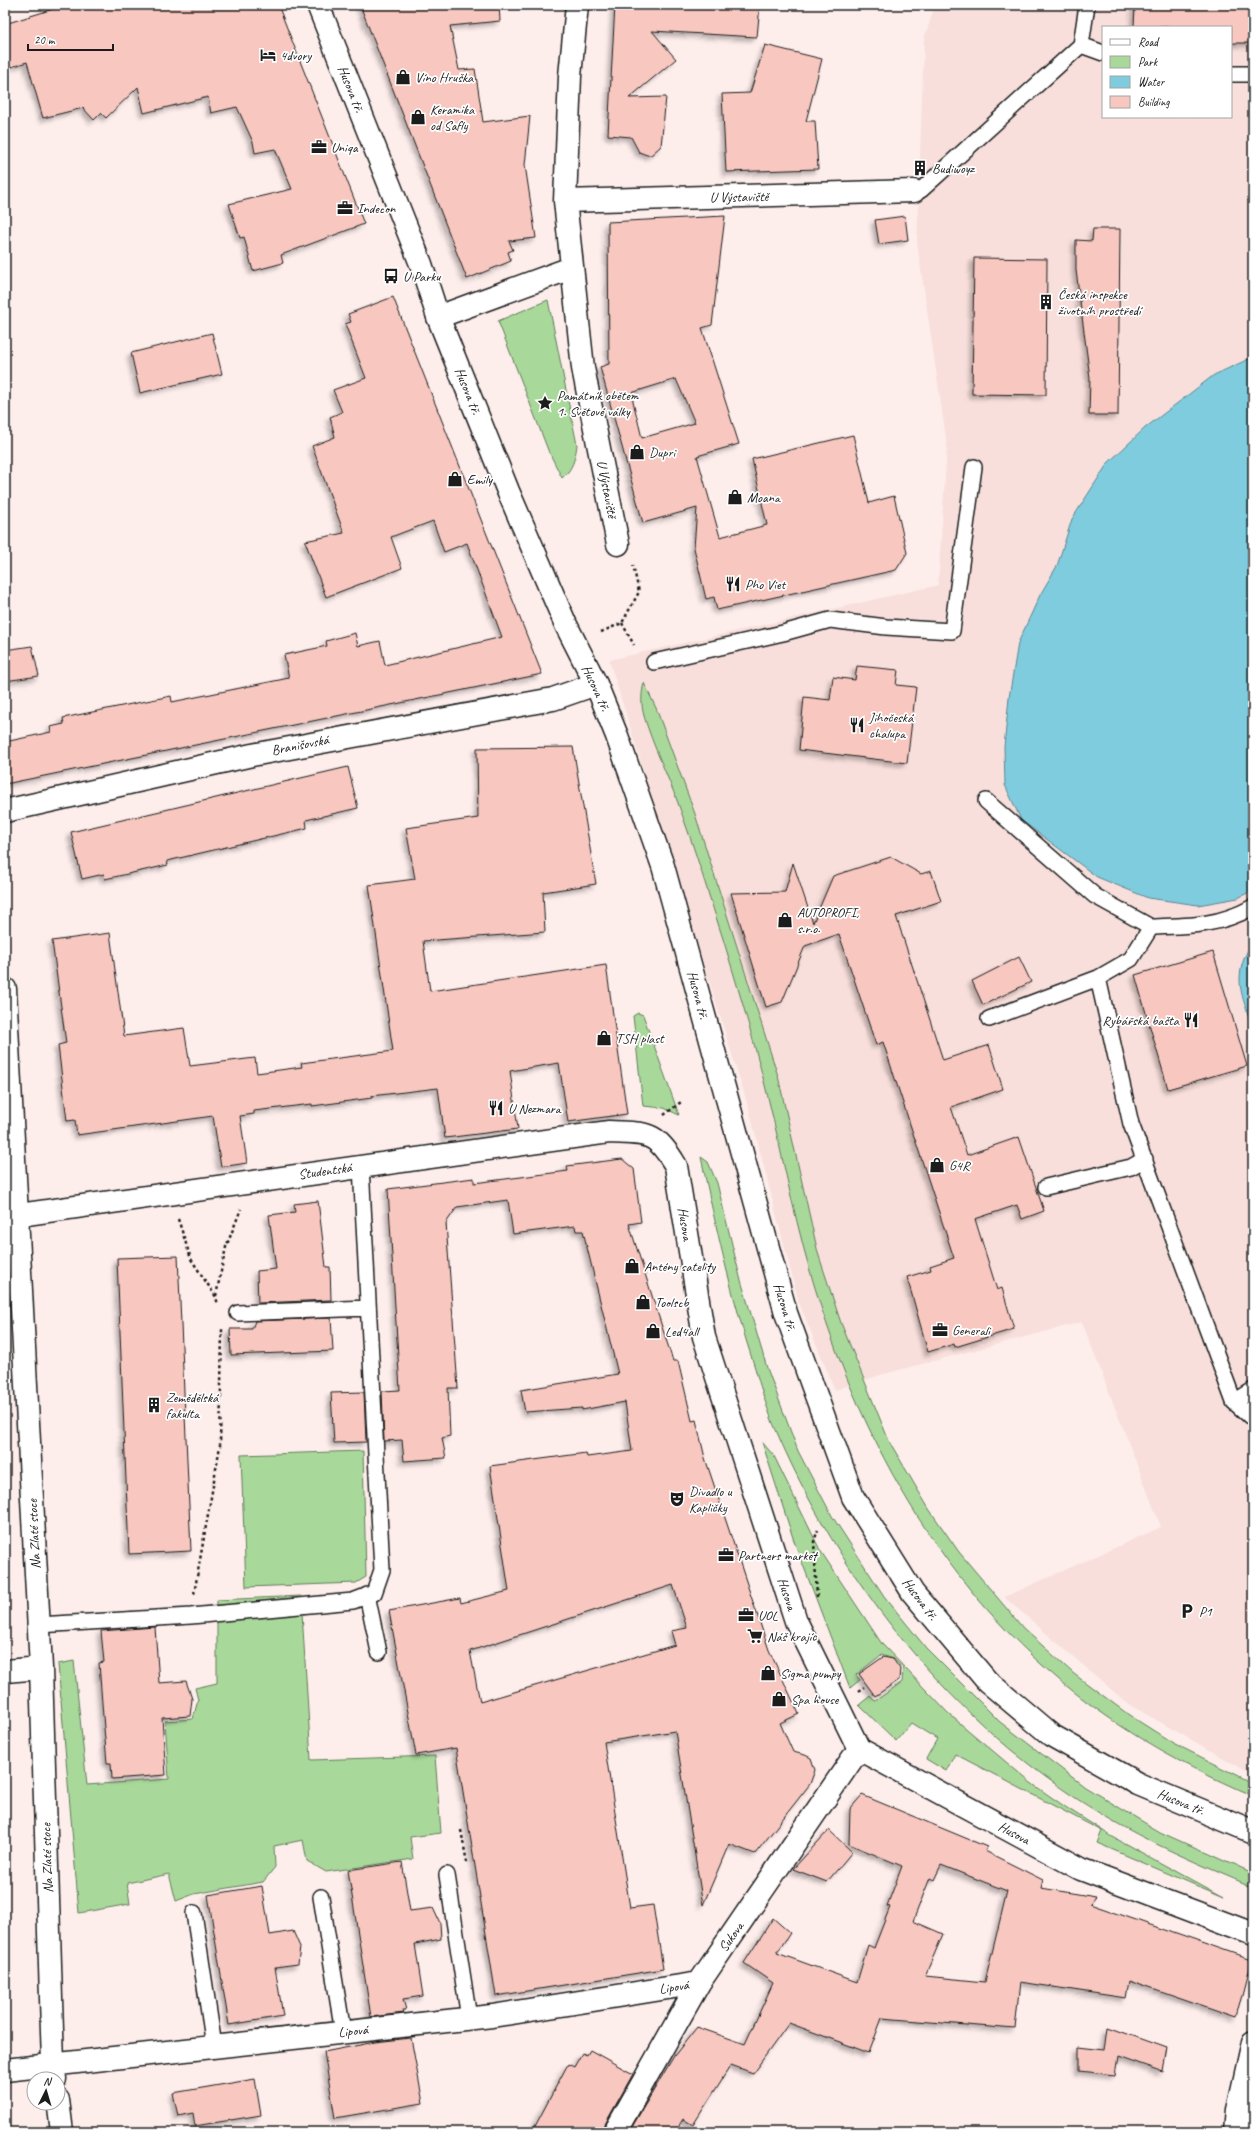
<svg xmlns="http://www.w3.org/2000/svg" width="1258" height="2137" viewBox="0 0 1258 2137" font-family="Caveat,sans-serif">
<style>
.built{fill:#f8dfdb;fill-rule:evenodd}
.green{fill:#a9d99a;stroke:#627a5b}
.water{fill:#80ccdf;stroke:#588691}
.building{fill:#f8c8c0;stroke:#1c1c1c;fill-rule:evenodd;filter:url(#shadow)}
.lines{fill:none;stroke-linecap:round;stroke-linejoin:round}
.service-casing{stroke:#1c1c1c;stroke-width:18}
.minor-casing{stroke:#1c1c1c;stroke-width:25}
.tertiary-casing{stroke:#1c1c1c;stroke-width:25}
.path{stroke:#1c1c1c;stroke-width:2.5;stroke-dasharray:3 3;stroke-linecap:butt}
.service{stroke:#fff;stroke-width:15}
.minor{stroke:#fff;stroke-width:22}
.tertiary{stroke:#fff;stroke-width:22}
.labels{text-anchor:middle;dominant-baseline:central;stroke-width:3.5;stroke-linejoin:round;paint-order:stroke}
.poi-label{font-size:14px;fill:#1c1c1c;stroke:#fff;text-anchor:start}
.street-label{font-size:14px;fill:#1c1c1c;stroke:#fff}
</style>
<defs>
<filter id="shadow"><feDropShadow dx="-3.5" dy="3.5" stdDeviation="2" flood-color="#0004"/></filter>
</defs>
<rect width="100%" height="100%" fill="#fdeeec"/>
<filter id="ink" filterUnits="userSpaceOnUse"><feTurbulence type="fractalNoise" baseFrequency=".025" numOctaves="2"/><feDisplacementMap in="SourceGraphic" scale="8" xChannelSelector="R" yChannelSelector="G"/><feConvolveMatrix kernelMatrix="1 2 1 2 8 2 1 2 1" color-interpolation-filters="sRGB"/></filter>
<g filter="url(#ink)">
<!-- built -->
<path class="built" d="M935,5H1253V1772H1248L1128,1704L1004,1597L1161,1527L1082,1322L880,1375L835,1390L799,1303L749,1109L609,660L938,585L947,445L917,243L924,39ZM1103,27H1231V117H1103Z"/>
<!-- green -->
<path class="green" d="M548,300L577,445C575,459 573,469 562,478L548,450L498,321Z
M644,683L656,708L695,814L778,1076L818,1253L841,1323L889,1441L929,1509L959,1552L1023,1628L1074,1674L1129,1715L1173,1743L1253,1783V1796C1212,1778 1172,1759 1135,1735C964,1628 865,1461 810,1271C791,1205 779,1137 761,1070C750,1027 737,985 724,942C709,896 695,849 678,803C667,774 653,746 644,716C641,705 641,694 644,683Z
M638,1013L643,1015L679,1115L664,1108L643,1106L633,1016Z
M701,1157L708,1162L717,1183L740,1277L767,1368L798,1451L832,1516L884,1596L926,1648L1000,1722L1085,1787L1160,1832L1253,1874V1887C1201,1865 1149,1843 1101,1814C953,1725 839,1581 773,1423C766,1405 760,1386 755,1368C732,1299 716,1228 701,1157Z
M762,1442L774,1456L820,1550L882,1644L949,1714L1031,1783L1067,1808L1111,1836L1223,1897L1097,1843L1102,1831L955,1754L946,1771L926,1759L937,1739L911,1723L896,1741L859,1705L870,1696L875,1701L902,1682L903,1669L894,1659L881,1655L856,1675L860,1680L850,1688L794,1541Z
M363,1451L366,1577L356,1583L246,1587L241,1455Z
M301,1596L311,1760L435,1756L441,1833L410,1837L413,1859L326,1872L307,1861L303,1840L274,1846L275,1867L263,1882L194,1894L176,1901L169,1874L127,1883L130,1904L79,1913L58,1664L74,1661L87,1785L169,1779L165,1721L193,1719L198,1700L195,1688L217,1683V1600Z"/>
<!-- water -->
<path class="water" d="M1253,357V890L1238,898L1198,905L1148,898L1097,877L1021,820L1005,785L1004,747L1009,698L1018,643L1040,595L1057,566L1072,519L1108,463L1145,428L1214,375Z
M1253,941V1029C1241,992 1231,977 1253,941Z"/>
<!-- building -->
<path class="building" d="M66,5H278L364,224L281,255L283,263L253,271L244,237L240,238L229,204L292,189L275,149L255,153L253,142L237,107L211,113L208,97L144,113L138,87L106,118L101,113L94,120L83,108L43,118L27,62L5,69V24Z
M360,5H499L500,21L450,26L459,70L475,69L483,122L530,116L525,165L536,238L509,241L513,250L508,252L511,261L467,279Z
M615,5H760L757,37L652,31L676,59L629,98L666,97L661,146L651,155H647L639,152L631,137L608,135Z
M1135,5H1253V43H1231V27H1134Z
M765,45L822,59L806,121H815L818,169L726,172L722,94L750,93Z
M725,216L712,325L702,328L739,444L697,456L720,537L767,525L752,459L853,435L869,503L894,496L907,553L896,570L717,610L714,597L706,599L694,548L697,508L643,523L600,367L609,364L608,222ZM676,379L695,423L642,438L631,393Z
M905,216L908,240L879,244L875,220Z
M1093,229H1120L1118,415H1089L1090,378L1076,270V240L1092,241Z
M974,258L1047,259L1046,395L972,394Z
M393,297L542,674L5,784V742L51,732L50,727L64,724L63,718L171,696L172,702L289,678L284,655L327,646L326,641L355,633L358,646L380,641L385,665L502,637L467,543L444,552L433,521L391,537L402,568L326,597L305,541L344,533L312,446L335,437L330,417L342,412L333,390L366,378L345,324L351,322L348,314Z
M212,333L222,374L140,393L131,353Z
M32,646L39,676L5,681V650Z
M857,666L898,670L896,685L916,687L907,763L799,750L804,697L830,700L833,677L855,680Z
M573,747L596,884L543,892L545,932L423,941L430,991L606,965L627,1114L568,1122L559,1063L510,1071L518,1129L445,1138L438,1088L371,1096L372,1098L312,1106V1104L254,1111V1114L240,1116L247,1163L221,1167L213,1116L77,1135L75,1120L67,1121L58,1045L66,1043L52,941L110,933L124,1036L184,1028L190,1066L255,1058L257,1073L302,1067L301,1063L393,1051L369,885L415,879L406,828L478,818L477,748Z
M348,767L358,808L306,820L307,828L167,861L168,865L105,879L104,874L82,879L71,832Z
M891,857L921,874L931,871L941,901L896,916L943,1060L989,1045L1003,1089L951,1107L967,1155L1019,1137L1044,1211L1022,1219L1017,1205L975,1219L997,1290L1002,1288L1014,1329L955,1347L954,1344L928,1352L907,1277L931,1270L930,1266L954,1258L883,1042L876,1045L839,934L805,946L782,1002L766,1007L731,893L785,892L793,863L813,923L833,876Z
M1213,952L1247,1066L1168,1089L1135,975Z
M1019,957L1031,982L983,1005L972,981Z
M622,1159L634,1169L641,1222L629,1224L673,1361H678L692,1421L696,1420L705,1458L769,1650L799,1714L780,1723L793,1752L805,1755L811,1758L815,1770L810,1784L755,1854L729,1844L703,1905L675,1731L604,1742L630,1908L653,1905L663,1969L496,1996L456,1748L416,1755L389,1611L460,1598L461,1603L509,1591L490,1466L586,1453L587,1457L632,1451L625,1402L582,1410V1408L525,1412L521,1390L618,1374L583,1231H576L575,1226L513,1234L508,1200L457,1207L446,1223L458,1388H448L450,1436L442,1438L446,1458L404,1461L402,1440L384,1441L382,1391L400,1390L388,1189L474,1178V1183L568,1171L567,1166ZM673,1585L687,1628L671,1631L675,1645L480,1702L470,1651Z
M318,1201L326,1267H330L331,1300L258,1303L257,1271L276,1269L269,1215L295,1212L294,1204Z
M178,1256L191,1551L129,1554L117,1258Z
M331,1318L333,1351L231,1355L230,1329H252L255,1321Z
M364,1392L366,1442L334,1443L331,1393Z
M155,1627L159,1683L186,1681L192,1699L190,1716L162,1718L166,1775L112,1779L111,1763H107L103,1716L99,1663L104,1662L101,1631Z
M883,1657L893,1659L900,1669L899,1680L875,1696L859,1674Z
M862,1795L987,1847L985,1851L1043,1880L1041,1888L1096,1897L1090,1904L1251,1960L1236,2018L1129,1981L1126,1998L1020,1982L1015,2029L882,2018L869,2053L789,2023L753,2073L731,2065L693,2125L683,2119L675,2132H629L674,2056L697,2027L745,2044L773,1983L744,1963L773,1918L790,1933L777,1953L857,1982L868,1945L874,1948L890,1907L887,1906L902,1866L849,1844L850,1809ZM941,1865L1007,1891L985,1982L925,1976L943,1934L913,1921L930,1878L934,1880Z
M829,1830L852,1852L827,1882L793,1869Z
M402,1862L410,1911L433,1908L440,1923L441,1939L415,1944L423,1996L403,1999L406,2010H403L404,2013L371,2017L348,1870Z
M262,1886L270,1935L293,1931L300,1947L298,1964L275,1967L283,2016L229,2025L208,1895Z
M1108,2027L1167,2048L1163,2072L1118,2056L1115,2075L1078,2071V2047L1105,2050Z
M411,2038L423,2103L335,2118L324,2052L375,2042Z
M590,2050L633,2074L604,2126L603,2132H532L568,2064L574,2067L582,2053L587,2055Z
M255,2079L261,2115L195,2126L193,2113L178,2116L173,2093Z"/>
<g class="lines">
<defs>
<path id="service" d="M1087,5L1081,45L1103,53
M1231,74H1253
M914,191L921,190L1081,45
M654,662L783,633L830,620L886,627L952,631L974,467
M986,801L1095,896L1151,927
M1253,907C1219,926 1189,926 1151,927L1131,959L1098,978L1131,1124L1234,1402L1253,1419
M989,1019L1098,978
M1046,1187L1131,1167L1145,1159
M238,1313L368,1308
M1234,1402L1253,1390
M367,1595L379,1652
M38,1625L191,1616L353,1601L374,1593L382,1570L361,1166
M447,1875L469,2018
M321,1897L343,2032
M194,1913L214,2046"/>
<path id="minor" d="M577,5L570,76L565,201L583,368L618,544
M565,201L914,191
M438,317L571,268
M5,989L41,1668L53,2064L55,2079
M5,1217L609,1132C647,1134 655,1130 676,1166L704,1337L796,1621L859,1749L1081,1869L1253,1934
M5,1671L41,1668
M5,2070L492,2016L699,1983
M58,2100L62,2132
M615,2132L699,1983L859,1749
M1236,2132L1238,2110L1253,2043"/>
<path id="tertiary" d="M318,5L421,264L438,317L508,491L566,625L596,684L617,736L663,866L786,1313L853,1497L913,1593L987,1681L1051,1735L1138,1784L1253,1832
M5,811L252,755L553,699L596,684"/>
</defs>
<!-- service casing -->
<use href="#service" class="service-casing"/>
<!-- minor casing -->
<use href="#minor" class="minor-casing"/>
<!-- tertiary casing -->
<use href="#tertiary" class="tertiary-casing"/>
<!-- path -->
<path class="path" d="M622,623L634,645
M601,632L622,623L639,592L633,565
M664,1115L681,1102
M178,1219L191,1259L216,1297L218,1305
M216,1296L226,1247L241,1209
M194,1594L220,1446L222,1329
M817,1597L814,1541L818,1530
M858,1691L864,1687
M461,1830L467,1863"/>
<!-- service -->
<use href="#service" class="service"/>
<!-- minor -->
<use href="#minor" class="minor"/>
<!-- tertiary -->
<use href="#tertiary" class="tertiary"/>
</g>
</g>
<!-- icons -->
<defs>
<symbol id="hotel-bare" viewBox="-9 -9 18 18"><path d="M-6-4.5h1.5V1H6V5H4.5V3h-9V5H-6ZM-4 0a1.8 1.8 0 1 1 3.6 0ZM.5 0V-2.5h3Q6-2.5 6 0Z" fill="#1c1c1c" stroke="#fff" stroke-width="2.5" paint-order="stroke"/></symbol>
<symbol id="shop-bare" viewBox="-9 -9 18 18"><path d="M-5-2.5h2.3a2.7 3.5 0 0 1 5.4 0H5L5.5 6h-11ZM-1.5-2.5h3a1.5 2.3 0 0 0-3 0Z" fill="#1c1c1c" stroke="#fff" stroke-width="2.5" paint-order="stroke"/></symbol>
<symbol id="office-bare" viewBox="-9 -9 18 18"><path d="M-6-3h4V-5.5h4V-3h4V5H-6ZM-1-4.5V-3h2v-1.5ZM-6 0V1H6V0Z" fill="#1c1c1c" stroke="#fff" stroke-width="2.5" paint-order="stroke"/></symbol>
<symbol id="building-bare" viewBox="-9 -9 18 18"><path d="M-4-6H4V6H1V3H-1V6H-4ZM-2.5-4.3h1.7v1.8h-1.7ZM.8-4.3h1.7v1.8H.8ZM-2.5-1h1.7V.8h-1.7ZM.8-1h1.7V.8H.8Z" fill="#1c1c1c" stroke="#fff" stroke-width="2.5" paint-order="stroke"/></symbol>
<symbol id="bus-bare" viewBox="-9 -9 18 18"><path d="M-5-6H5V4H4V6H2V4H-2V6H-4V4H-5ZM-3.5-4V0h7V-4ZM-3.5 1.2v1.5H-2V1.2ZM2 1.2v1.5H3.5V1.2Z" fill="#1c1c1c" stroke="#fff" stroke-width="2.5" paint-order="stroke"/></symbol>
<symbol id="sight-bare" viewBox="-9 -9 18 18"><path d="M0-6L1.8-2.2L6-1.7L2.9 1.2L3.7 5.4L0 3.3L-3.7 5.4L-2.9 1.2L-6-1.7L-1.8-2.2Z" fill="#1c1c1c" stroke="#fff" stroke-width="2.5" paint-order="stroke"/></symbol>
<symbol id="restaurant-bare" viewBox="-9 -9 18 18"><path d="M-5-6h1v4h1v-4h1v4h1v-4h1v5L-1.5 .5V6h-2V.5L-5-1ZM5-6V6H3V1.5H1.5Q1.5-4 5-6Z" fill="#1c1c1c" stroke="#fff" stroke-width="2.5" paint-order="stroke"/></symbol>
<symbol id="theatre-bare" viewBox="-9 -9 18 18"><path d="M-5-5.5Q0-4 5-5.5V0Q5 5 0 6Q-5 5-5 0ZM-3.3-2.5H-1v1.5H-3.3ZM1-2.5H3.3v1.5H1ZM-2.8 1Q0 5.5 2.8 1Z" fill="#1c1c1c" stroke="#fff" stroke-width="2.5" paint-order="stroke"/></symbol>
<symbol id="parking-bare" viewBox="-9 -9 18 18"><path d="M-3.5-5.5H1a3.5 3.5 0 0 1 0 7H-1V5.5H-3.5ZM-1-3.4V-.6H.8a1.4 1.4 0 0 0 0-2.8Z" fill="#1c1c1c" stroke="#fff" stroke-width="2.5" paint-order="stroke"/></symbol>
<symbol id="supermarket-bare" viewBox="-9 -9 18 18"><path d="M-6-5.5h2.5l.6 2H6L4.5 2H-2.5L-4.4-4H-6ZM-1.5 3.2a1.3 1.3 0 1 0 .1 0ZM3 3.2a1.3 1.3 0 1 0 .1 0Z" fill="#1c1c1c" stroke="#fff" stroke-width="2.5" paint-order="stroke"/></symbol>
</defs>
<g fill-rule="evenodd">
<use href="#hotel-bare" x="257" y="44" width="22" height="22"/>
<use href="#shop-bare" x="392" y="66" width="22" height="22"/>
<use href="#shop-bare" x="407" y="106" width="22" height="22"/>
<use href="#office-bare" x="308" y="136" width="22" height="22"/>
<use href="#building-bare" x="909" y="157" width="22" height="22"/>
<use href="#office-bare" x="334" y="197" width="22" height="22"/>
<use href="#bus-bare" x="380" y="265" width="22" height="22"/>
<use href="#building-bare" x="1035" y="291" width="22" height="22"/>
<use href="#sight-bare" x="534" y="392" width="22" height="22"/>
<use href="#shop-bare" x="626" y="441" width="22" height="22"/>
<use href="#shop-bare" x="444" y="468" width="22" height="22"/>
<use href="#shop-bare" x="724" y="486" width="22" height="22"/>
<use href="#restaurant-bare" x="722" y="573" width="22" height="22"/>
<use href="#restaurant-bare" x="846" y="714" width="22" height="22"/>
<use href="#shop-bare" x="774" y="909" width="22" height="22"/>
<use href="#restaurant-bare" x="1180" y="1009" width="22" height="22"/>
<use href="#shop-bare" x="593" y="1027" width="22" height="22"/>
<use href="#restaurant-bare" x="485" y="1097" width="22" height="22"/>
<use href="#shop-bare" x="926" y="1154" width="22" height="22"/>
<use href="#shop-bare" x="621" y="1255" width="22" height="22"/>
<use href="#shop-bare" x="632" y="1291" width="22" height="22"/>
<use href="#office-bare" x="929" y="1319" width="22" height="22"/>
<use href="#shop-bare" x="642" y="1320" width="22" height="22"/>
<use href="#building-bare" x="143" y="1394" width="22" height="22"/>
<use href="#theatre-bare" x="666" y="1488" width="22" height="22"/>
<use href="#office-bare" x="715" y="1544" width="22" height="22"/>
<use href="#parking-bare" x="1176" y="1600" width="22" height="22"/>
<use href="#office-bare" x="735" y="1604" width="22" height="22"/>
<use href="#supermarket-bare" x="744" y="1625" width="22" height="22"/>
<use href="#shop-bare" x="757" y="1662" width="22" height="22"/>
<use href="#shop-bare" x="768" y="1688" width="22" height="22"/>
</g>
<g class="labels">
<!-- poi labels -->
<g class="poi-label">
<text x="280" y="55">4dvory</text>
<text x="415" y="77">Víno Hruška</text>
<text x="430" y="109">Keramika<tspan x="430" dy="16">od Safly</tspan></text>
<text x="331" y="147">Uniqa</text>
<text x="932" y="168">Budiwoyz</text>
<text x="357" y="208">Indecon</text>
<text x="403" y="276">U Parku</text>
<text x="1058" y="294">Česká inspekce<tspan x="1058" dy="16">životníh prostředí</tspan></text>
<text x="557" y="395">Památník obětem<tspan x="557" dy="16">1. Světové války</tspan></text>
<text x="649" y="452">Dupri</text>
<text x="467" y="479">Emily</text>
<text x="747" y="497">Moana</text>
<text x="745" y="584">Pho Viet</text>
<text x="869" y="717">Jihočeská<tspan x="869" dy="16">chalupa</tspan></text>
<text x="797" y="912">AUTOPROFI,<tspan x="797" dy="16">s.r.o.</tspan></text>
<text x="1179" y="1020" text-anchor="end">Rybářská bašta</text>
<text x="616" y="1038">TSH plast</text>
<text x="508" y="1108">U Nezmara</text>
<text x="949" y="1165">G4R</text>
<text x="644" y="1266">Antény satelity</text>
<text x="655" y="1302">Toolscb</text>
<text x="952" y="1330">Generali</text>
<text x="665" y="1331">Led4all</text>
<text x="166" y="1397">Zemědělská<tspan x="166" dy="16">fakulta</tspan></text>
<text x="689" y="1491">Divadlo u<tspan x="689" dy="16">Kapličky</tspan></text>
<text x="738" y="1555">Partners market</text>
<text x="1199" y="1611">P1</text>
<text x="758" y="1615">UOL</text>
<text x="767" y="1636">Náš krajíc</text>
<text x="780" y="1673">Sigma pumpy</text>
<text x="791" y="1699">Spa house</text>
</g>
<!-- street labels -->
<g class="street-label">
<text transform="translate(351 89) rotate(68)">Husova tř.</text>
<text transform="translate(739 197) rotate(-1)">U Výstaviště</text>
<text transform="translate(468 391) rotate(68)">Husova tř.</text>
<text transform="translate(607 489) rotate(79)">U Výstaviště</text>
<text transform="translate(596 688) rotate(65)">Husova tř.</text>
<text transform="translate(300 745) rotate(-11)">Branišovská</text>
<text transform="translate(698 995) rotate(75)">Husova tř.</text>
<text transform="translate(325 1171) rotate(-8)">Studentská</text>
<text transform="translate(685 1224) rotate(81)">Husova</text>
<text transform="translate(785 1307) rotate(73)">Husova tř.</text>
<text transform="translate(34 1534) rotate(-93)">Na Zlaté stoce</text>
<text transform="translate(787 1594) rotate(72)">Husova</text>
<text transform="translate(920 1599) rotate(53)">Husova tř.</text>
<text transform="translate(1181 1802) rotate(22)">Husova tř.</text>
<text transform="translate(1014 1833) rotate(28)">Husova</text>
<text transform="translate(47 1858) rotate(-92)">Na Zlaté stoce</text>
<text transform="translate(731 1937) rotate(-55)">Sukova</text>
<text transform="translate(674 1987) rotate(-9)">Lipová</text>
<text transform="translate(353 2031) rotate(-6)">Lipová</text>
</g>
</g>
<!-- margin -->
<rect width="1258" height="2137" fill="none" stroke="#fff" stroke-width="20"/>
<rect x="10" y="10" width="1238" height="2117" fill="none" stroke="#1c1c1c" stroke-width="1.5" filter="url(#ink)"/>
<!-- legend -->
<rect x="1102" y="26" width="130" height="92" fill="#ffffff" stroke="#a4a4a4"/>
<rect x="1110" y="39" width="20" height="6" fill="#ffffff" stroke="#a4a4a4"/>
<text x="1138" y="46" font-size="12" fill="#1c1c1c">Road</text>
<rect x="1110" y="56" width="20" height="12" fill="#a9d99a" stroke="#a4a4a4"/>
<text x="1138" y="66" font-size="12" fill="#1c1c1c">Park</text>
<rect x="1110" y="76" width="20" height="12" fill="#80ccdf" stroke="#a4a4a4"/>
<text x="1138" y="86" font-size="12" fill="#1c1c1c">Water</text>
<rect x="1110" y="96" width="20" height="12" fill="#f8c8c0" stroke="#a4a4a4"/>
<text x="1138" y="106" font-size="12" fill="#1c1c1c">Building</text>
<!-- north arrow -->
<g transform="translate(46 2091) rotate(5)"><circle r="19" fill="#ffffff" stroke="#a4a4a4"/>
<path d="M0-3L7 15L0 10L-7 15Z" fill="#1c1c1c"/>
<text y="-6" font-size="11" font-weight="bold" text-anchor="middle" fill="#1c1c1c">N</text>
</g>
<!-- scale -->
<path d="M28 44v6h85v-6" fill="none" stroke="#1c1c1c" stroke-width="2"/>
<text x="34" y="44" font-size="12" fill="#1c1c1c" stroke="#ffffff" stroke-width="3" paint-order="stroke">20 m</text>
</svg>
